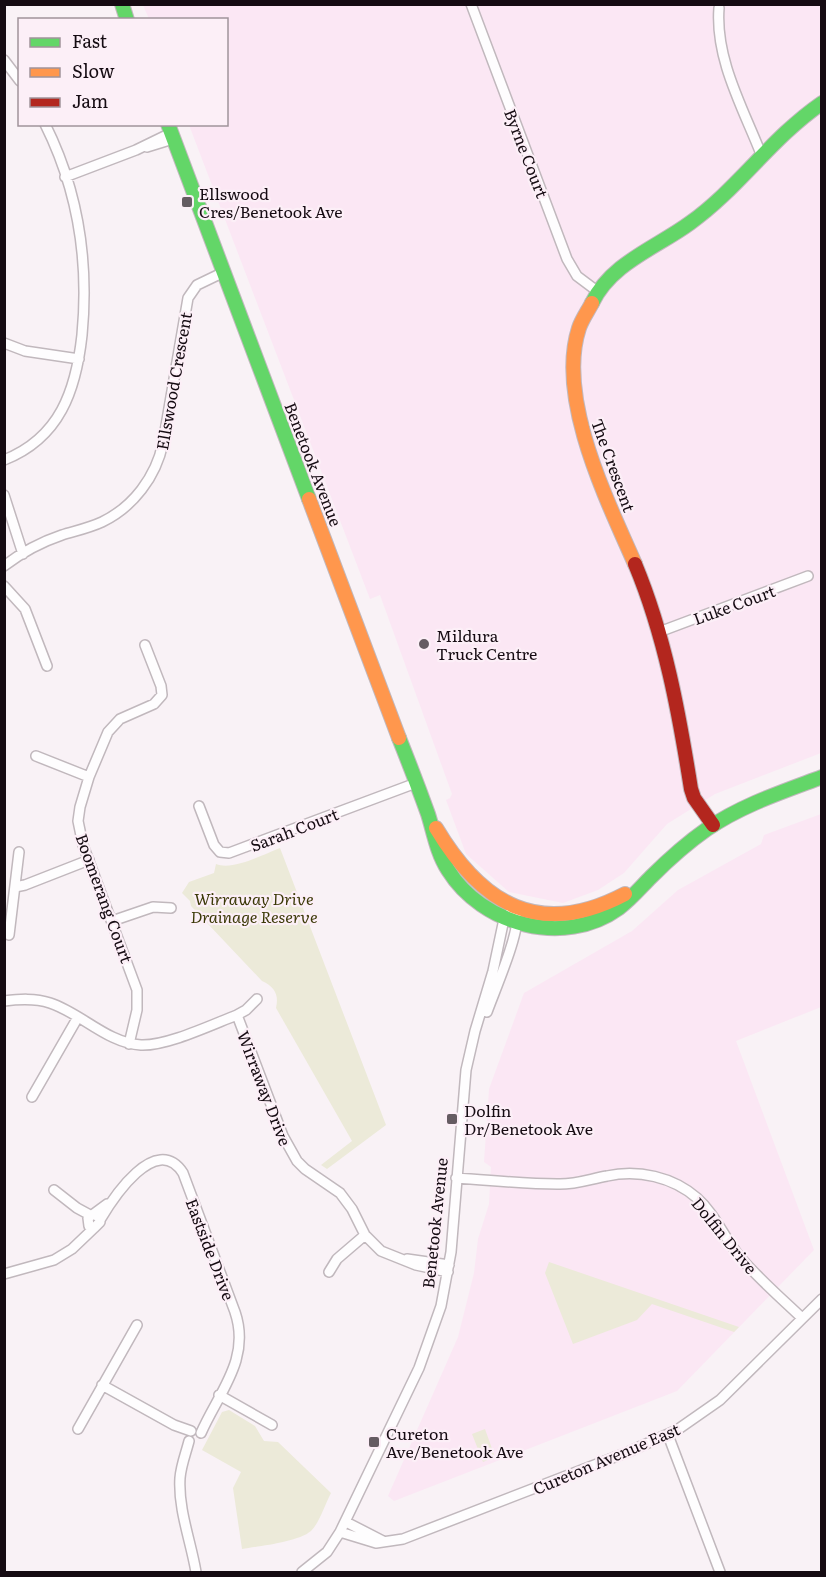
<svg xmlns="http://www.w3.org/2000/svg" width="826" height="1577" viewBox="0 0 826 1577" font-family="Literata,serif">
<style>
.built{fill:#fbe7f4}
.green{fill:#ecead9}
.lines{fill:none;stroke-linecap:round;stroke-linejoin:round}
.street-casing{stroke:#c1b8bd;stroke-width:12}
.fast-casing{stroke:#c1b8bd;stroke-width:16}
.slow-casing{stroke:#c1b8bd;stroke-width:16}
.jam-casing{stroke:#c1b8bd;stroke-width:16}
.street{stroke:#fefdfe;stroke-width:9}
.fast{stroke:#63d668;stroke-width:14}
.slow{stroke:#ff974d;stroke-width:14}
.jam{stroke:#b3261e;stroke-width:14}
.poi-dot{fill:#655c62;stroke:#fceff7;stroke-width:2}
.labels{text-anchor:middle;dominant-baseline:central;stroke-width:4.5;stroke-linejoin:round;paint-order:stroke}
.street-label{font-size:16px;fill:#150b12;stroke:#fceff7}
.poi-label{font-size:16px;fill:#150b12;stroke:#fceff7;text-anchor:start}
.park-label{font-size:16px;font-style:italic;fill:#3b3907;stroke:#fceff7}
</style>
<rect width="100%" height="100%" fill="#f9f2f6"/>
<!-- built -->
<path class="built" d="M143,5H821V753L715,794L667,824L624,873L598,890L563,903L509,892L466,854L446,800L450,798L452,794L380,595L370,599L189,125L226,124V20L149,19Z
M821,814V1007L736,1041L814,1250L677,1391L394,1501L388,1496L458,1337L474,1273L478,1239L489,1204L491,1167L484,1162L489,1089L524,993L632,931L678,890L761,844L764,835Z"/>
<!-- green -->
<path class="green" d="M280,848L386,1125L327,1169L321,1165L352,1141L276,1008C279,995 275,987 262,981L191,906L190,901L182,893L189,882L214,873L216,864C233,871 264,854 280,848Z
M549,1262L739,1327L734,1332L652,1304L637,1320L573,1344L545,1273Z
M229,1410L255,1426L264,1441L278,1442L331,1493C325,1504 320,1522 311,1531C298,1542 260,1546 242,1549L233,1488L241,1472L202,1450L222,1412Z
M485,1429L495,1457L483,1462L472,1434Z"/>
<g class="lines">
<defs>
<path id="street" d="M471,4L567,259L577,276L597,291
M719,8C715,59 743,108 761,154
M4,60L20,81
M147,147L173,139
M65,177L136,150L171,133
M4,343L25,351L79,359
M4,460C60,438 76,390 82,335C89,262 78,190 45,124
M4,495L23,554
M4,566C21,553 41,542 62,535C75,531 89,528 102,522C133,507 156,477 163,443L188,298L197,285L224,272
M4,586L25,609L47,666
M659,632L808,576
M36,756L89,777
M199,806L214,845L220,852L229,853L416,783
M15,887L25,885L89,860
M112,921L153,907L171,908
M9,935L19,852
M4,1001C20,999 35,998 50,1003C81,1013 107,1043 141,1045C167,1046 211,1025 237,1015L246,1010L257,999
M487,1012C495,990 518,937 517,917
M237,1015L283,1136L297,1161L305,1169L340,1193L352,1209L365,1235L381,1251L416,1265L448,1272
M129,1044L137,1010V990L83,845L78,821L80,807L89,777L108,732L120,719L154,704L162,695L161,686L145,645
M32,1097L78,1017
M456,1178C490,1180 524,1184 557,1184C574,1185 590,1179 607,1176C638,1169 673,1177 697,1198C716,1215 724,1238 740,1257C759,1279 781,1298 802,1318
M54,1190L77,1208L90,1215
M95,1215L100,1218V1222L94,1228L89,1226L88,1218L107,1204
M100,1220C113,1198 156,1132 183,1173L235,1312C251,1359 219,1392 201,1433
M407,1259L449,1265
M329,1272L337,1259L365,1235
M4,1274L54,1260L72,1249L94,1228
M102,1385L174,1425L191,1431
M219,1395L272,1425
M78,1429L137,1325
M668,1435L720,1572
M189,1441C186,1453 181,1465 180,1478C178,1509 191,1542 196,1572
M346,1522L383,1541
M340,1532L376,1543L403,1539L628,1452L677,1430L720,1400L822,1299
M302,1572L327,1552L340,1532L419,1368L441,1306L451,1252L466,1070L475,1031L493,971L504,919L516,907"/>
<path id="fast" d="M122,4L127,20
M168,124L309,499
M592,303C611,263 656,248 690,223C738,189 771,138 822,103
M399,738C409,763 419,789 428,814C434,833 437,853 448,870C482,925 564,948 619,908C631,899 641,887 651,877C668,860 687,843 707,829C742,805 782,792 822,777"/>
<path id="slow" d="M592,303C588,311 582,319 579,328C556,398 607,500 635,564
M309,499L399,738
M436,828C482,905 540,939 625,894"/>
<path id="jam" d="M635,564C665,636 679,713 691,789L694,798L713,825"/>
</defs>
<!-- street casing -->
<use href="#street" class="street-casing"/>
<!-- fast casing -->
<use href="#fast" class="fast-casing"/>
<!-- slow casing -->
<use href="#slow" class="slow-casing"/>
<!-- jam casing -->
<use href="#jam" class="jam-casing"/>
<!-- street -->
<use href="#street" class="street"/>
<!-- fast -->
<use href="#fast" class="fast"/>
<!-- slow -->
<use href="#slow" class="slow"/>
<!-- jam -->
<use href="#jam" class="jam"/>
</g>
<!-- markers -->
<g class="poi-dot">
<rect x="181" y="196" width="12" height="12" rx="3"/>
<circle cx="424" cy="644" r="6"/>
<rect x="446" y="1113" width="12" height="12" rx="3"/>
<rect x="368" y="1436" width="12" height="12" rx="3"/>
</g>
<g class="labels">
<!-- street labels -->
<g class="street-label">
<text transform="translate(527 153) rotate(69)">Byrne Court</text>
<text transform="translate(173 381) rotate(-80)">Ellswood Crescent</text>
<text transform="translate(314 464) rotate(69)">Benetook Avenue</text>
<text transform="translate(614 465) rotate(70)">The Crescent</text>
<text transform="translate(734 604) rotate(-20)">Luke Court</text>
<text transform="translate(294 829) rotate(-21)">Sarah Court</text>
<text transform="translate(105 898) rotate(70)">Boomerang Court</text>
<text transform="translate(265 1088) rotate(69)">Wirraway Drive</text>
<text transform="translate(434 1223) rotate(-84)">Benetook Avenue</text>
<text transform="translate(725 1235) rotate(51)">Dolfin Drive</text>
<text transform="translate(211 1249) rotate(69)">Eastside Drive</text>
<text transform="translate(606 1458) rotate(-23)">Cureton Avenue East</text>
</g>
<!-- poi labels -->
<g class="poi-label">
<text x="199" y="193">Ellswood<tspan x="199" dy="18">Cres/Benetook Ave</tspan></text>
<text x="436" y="635">Mildura<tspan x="436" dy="18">Truck Centre</tspan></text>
<text x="464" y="1110">Dolfin<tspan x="464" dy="18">Dr/Benetook Ave</tspan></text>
<text x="386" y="1433">Cureton<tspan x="386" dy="18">Ave/Benetook Ave</tspan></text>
</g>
<!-- park labels -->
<g class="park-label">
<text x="254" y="898">Wirraway Drive<tspan x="254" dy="18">Drainage Reserve</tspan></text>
</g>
</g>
<!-- border -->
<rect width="826" height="1577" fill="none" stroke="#150b12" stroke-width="12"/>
<!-- legend -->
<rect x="18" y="18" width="210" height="108" fill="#fceff7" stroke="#a0949b" stroke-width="1.5"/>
<rect x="30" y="38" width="30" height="9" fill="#63d668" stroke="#a0949b" stroke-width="1.5"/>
<text x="72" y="48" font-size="18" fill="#150b12">Fast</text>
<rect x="30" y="68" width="30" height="9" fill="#ff974d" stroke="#a0949b" stroke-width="1.5"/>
<text x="72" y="78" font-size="18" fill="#150b12">Slow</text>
<rect x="30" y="98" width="30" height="9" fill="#b3261e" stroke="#a0949b" stroke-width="1.5"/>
<text x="72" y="108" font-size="18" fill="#150b12">Jam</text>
</svg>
